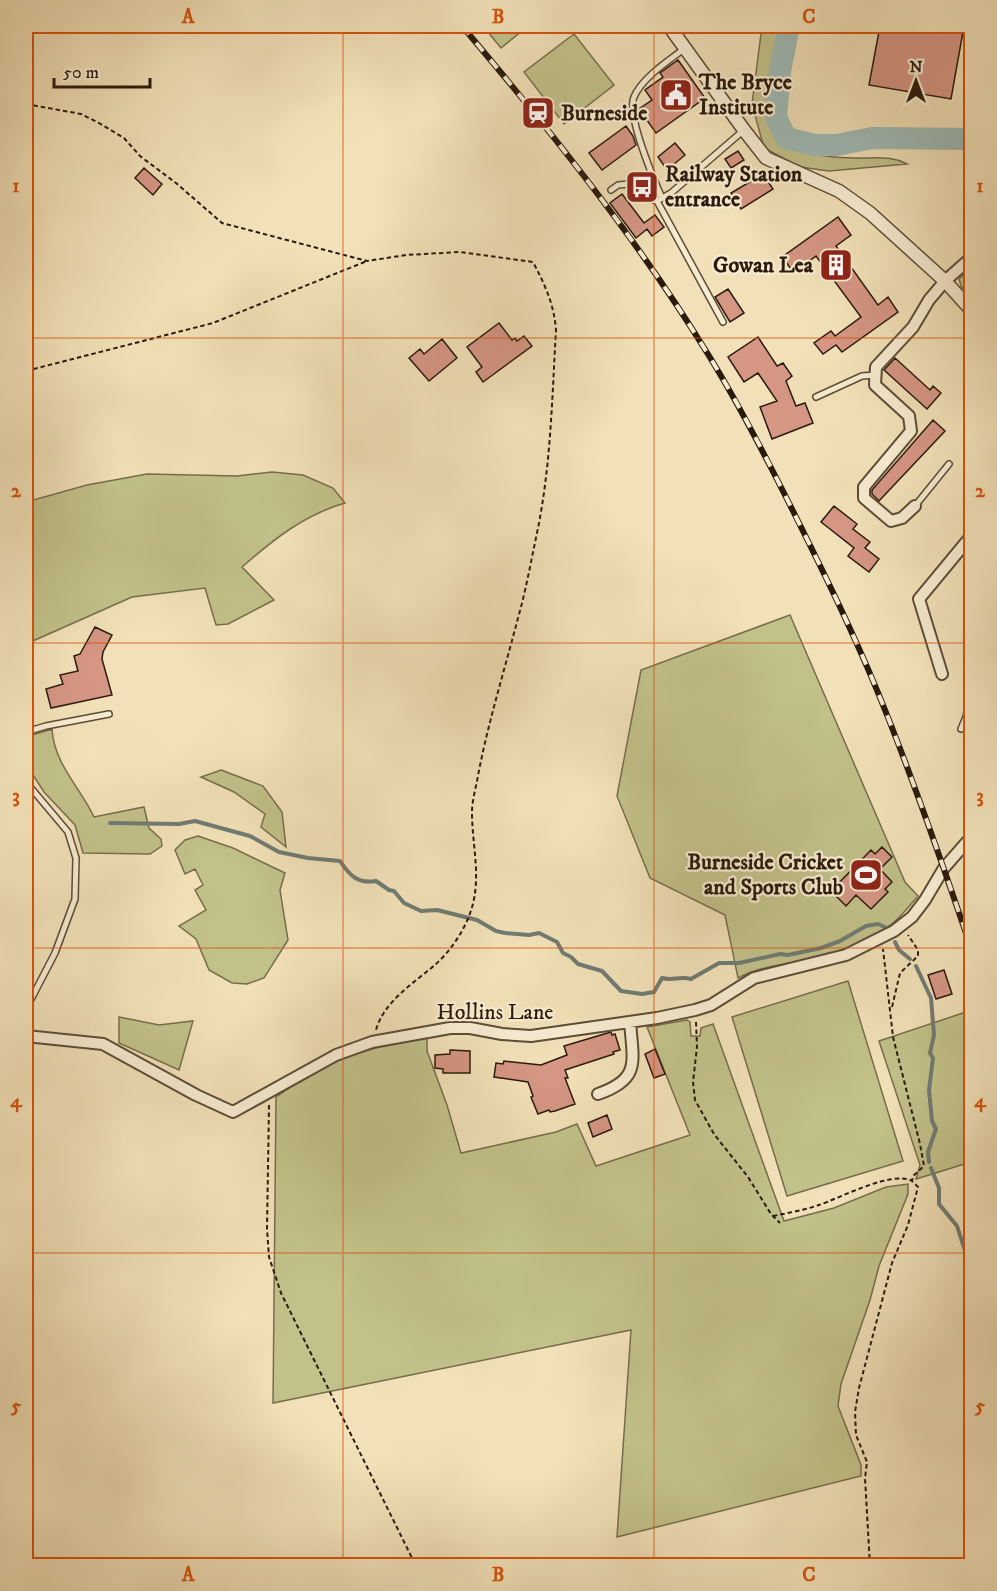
<svg xmlns="http://www.w3.org/2000/svg" width="997" height="1591" viewBox="0 0 997 1591" font-family="'IM FELL DW Pica',serif">
<style>
.green{fill:#c2c18a;stroke:#766e4b;stroke-width:1.5}
.lines{fill:none;stroke-linecap:round;stroke-linejoin:round}
.stream{stroke:#707b73;stroke-width:4}
.river{stroke:#9ebbb7;stroke-width:22}
.building{fill:#d59684;stroke:#2a1a0c;stroke-width:1.5}
.service-casing{stroke:#5c4c37;stroke-width:8}
.minor-casing{stroke:#5c4c37;stroke-width:14}
.tertiary-casing{stroke:#5c4c37;stroke-width:15}
.path{stroke:#2a1a0c;stroke-width:2;stroke-dasharray:4.5 3;stroke-linecap:butt}
.service{stroke:#f7ecd1;stroke-width:5}
.minor{stroke:#f7ecd1;stroke-width:10}
.tertiary{stroke:#f7ecd1;stroke-width:12}
.rail-casing{stroke:#2a1a0c;stroke-width:6}
.rail{stroke:#f7ecd1;stroke-width:4;stroke-dasharray:11;stroke-linecap:butt}
.grid{fill:none;stroke:#d5530c;stroke-width:1.5;stroke-opacity:0.55}
.labels{text-anchor:middle;dominant-baseline:central;stroke-width:4.5;stroke-linejoin:round;paint-order:stroke}
.poi-label{font-size:22px;font-weight:bold;fill:#2a1a0c;stroke:#f7ecd1;text-anchor:start}
.street-label{font-size:22px;fill:#2a1a0c;stroke:#f7ecd1}
.neatline{fill:none;stroke:#d5530c;stroke-width:2}
.grid-label{font-size:20px;text-anchor:middle;font-weight:bold;fill:#d5530c}
</style>
<rect width="100%" height="100%" fill="#f2e1b8"/>
<filter id="stains"><feTurbulence type="fractalNoise" baseFrequency=".00333" numOctaves="4"/><feColorMatrix values="0 0 0 0 .2 0 0 0 0 .09 0 0 0 0 .02 0 0 0 .5 -.17"/></filter>
<radialGradient id="worn" r=".72"><stop offset=".6" stop-color="#630" stop-opacity="0"/><stop offset="1" stop-color="#630" stop-opacity=".3"/></radialGradient>
<!-- green -->
<path class="green" d="M483,26H528L501,48Z
M762,26H782L769,83L771,130C797,156 827,158 862,158C879,158 891,156 907,164L829,171L800,167L764,148L752,104Z
M574,34L614,85L564,124L524,72Z
M971,267V298L961,286L959,279Z
M272,472L303,475L333,488L345,503C304,515 274,539 242,567L274,600L228,624L216,625L205,588L132,597L26,644V502L87,485L147,474L237,476Z
M790,615L905,882L918,896C910,905 902,916 893,923C875,936 852,947 831,954C800,964 769,962 738,978L725,915L650,878L617,796L641,670Z
M52,729C54,764 80,787 94,817L144,807L149,828L161,839L162,846L150,854L83,853L75,825L44,792L26,764V744L32,735Z
M221,770L263,786L282,812L286,847L261,827L265,814L234,792L201,777Z
M198,836L233,848L285,873L280,890L288,940L264,978L247,984L232,983L209,970L196,939L179,926L206,910L195,890L203,885L195,869L185,874L175,850L185,840Z
M848,981L903,1161L787,1196L732,1017Z
M969,1011L972,1019L971,1162L916,1179L920,1165L879,1041Z
M119,1017L159,1025L193,1021L179,1070L119,1043Z
M687,1020L690,1022L691,1036H700L701,1028L713,1024L784,1221L834,1208L886,1187L908,1184V1194L879,1266L870,1300L841,1384L838,1406L861,1465V1476L617,1537L631,1330L273,1403L276,1097C290,1087 304,1077 320,1069C353,1052 391,1043 427,1036V1051L447,1105L461,1153L556,1132L577,1124L596,1166L690,1135L647,1027Z"/>
<g class="lines">
<!-- stream -->
<path class="stream" d="M110,823L179,824L195,821L250,836L279,852L308,858L340,861C350,876 358,884 376,881L389,890L394,891L404,903L421,911L437,910L477,920L496,931L505,933L529,935L539,933L557,942L563,953L571,957L578,964L602,971L621,991L642,994L654,992L662,978C672,981 680,976 691,979L719,963H739L780,954L788,955L821,948L840,941L866,926L878,924L887,928
M26,834H27
M895,942L899,950L910,959
M916,966L931,998L934,1035L930,1053L933,1058L929,1090L932,1121L936,1129L928,1152L929,1162
M931,1168L939,1188V1204L957,1226L967,1257L972,1261"/>
<!-- river -->
<path class="river" d="M789,26L780,71L776,117L786,138L815,145H837L872,138L972,139"/>
</g>
<!-- building -->
<path class="building" d="M880,26H964L951,99L869,85Z
M678,60L705,98L656,133L639,109L652,100L645,90L663,77L660,73Z
M626,126L633,136L636,145L602,170L589,153Z
M675,143L685,155L667,170L658,157Z
M738,151L744,160L731,168L725,159Z
M144,168L162,184L153,195L135,178Z
M763,174L773,189L741,209L731,193Z
M622,194L644,223L655,215L664,227L652,236L647,229L636,238L610,203Z
M838,217L851,235L836,246L878,305L888,297L898,312L842,352L836,345L823,354L814,343L831,331L835,336L861,317L816,256L794,273L782,257Z
M728,289L744,313L730,322L715,297Z
M499,323L512,340L515,338L517,341L524,336L532,346L483,382L476,372L482,367L467,347Z
M758,337L777,366L783,363L792,376L786,381L796,406L805,403L813,423L772,439L760,407L777,401L758,373L744,382L728,357Z
M442,339L457,358L429,381L409,358L420,349L424,354Z
M895,358L930,390L933,386L941,393L927,409L884,370Z
M933,420L945,431L879,501L872,494V490Z
M834,506L857,524L853,529L870,542L865,548L879,559L869,572L848,556L854,548L821,522Z
M95,627L112,635L103,652L102,659L112,695L51,708L46,689L63,684L60,675L78,671L74,656L80,654Z
M882,847L892,857L880,869L892,882L885,889L888,892L871,909L856,895L846,906L831,891L871,850L875,854Z
M944,970L952,994L936,999L928,975Z
M611,1032L612,1035L615,1034L620,1050L613,1052L614,1054L565,1070L568,1078H565L575,1104L555,1111L550,1112L549,1110L538,1114L531,1097L533,1096L528,1082L494,1077L496,1063L503,1064L504,1061L541,1065L567,1055L564,1046Z
M655,1049L665,1074L654,1078L645,1054Z
M450,1050L470,1051V1073H443V1069L435,1068V1055L450,1054Z
M607,1115L612,1129L593,1137L588,1123Z"/>
<g class="lines">
<defs>
<path id="service" d="M611,190L618,185L629,184L643,197L657,201L671,193L744,130
M662,198C654,180 626,114 634,97C642,78 668,61 684,49
M657,201L723,322
M816,397L862,376L875,375
M915,506L949,464
M961,729L966,717L972,685
M26,732L46,726L109,714
M26,782L68,832L76,858L75,899L55,953L26,1009"/>
<path id="minor" d="M915,506L902,518L891,521L864,498V487L911,431L909,416L875,385L876,367L913,327L929,300L945,281L972,257
M942,674L919,599L972,535
M26,1036L103,1044L196,1095L233,1112L336,1055L372,1042L450,1028H470L502,1034L531,1036L657,1018L695,1010L711,1005L754,978L846,955L894,931L912,917L925,900L944,868L972,836
M598,1094C641,1079 633,1062 630,1022"/>
<path id="tertiary" d="M669,26L744,130L766,158L839,191L870,213L945,281L972,311"/>
</defs>
<!-- service casing -->
<use href="#service" class="service-casing"/>
<!-- minor casing -->
<use href="#minor" class="minor-casing"/>
<!-- tertiary casing -->
<use href="#tertiary" class="tertiary-casing"/>
<!-- path -->
<path class="path" d="M26,104L81,114L99,123L124,138L140,156L176,183L222,223L367,261L406,255L460,252L533,262C545,285 554,304 556,330C552,398 551,466 537,533C531,561 526,590 518,618C504,672 487,726 477,781C475,791 472,802 472,812C472,848 483,881 469,916C462,934 450,951 436,964C414,983 384,1001 376,1030
M26,371L213,323L367,261
M892,1007L900,973L918,956V950L908,935
M696,1022L697,1047L693,1082L695,1100L714,1134L748,1177L771,1214L780,1223
M269,1105L267,1229L269,1257L281,1293L416,1566
M773,1216C788,1213 804,1210 819,1205C840,1198 892,1170 912,1181
M870,1566L865,1478L867,1462L856,1435L855,1412L859,1388L892,1263L908,1225L918,1187L912,1181L913,1176L924,1166L920,1144L893,1037L883,949"/>
<!-- service -->
<use href="#service" class="service"/>
<!-- minor -->
<use href="#minor" class="minor"/>
<!-- tertiary -->
<use href="#tertiary" class="tertiary"/>
<defs>
<path id="rail" d="M462,26C549,129 635,236 706,351C738,402 766,457 793,511C827,579 861,648 889,720C919,796 946,874 972,951"/>
</defs>
<!-- rail casing -->
<use href="#rail" class="rail-casing"/>
<!-- rail -->
<use href="#rail" class="rail"/>
</g>
<!-- grid -->
<path class="grid" d="M343,26V1566M654,26V1566M26,338H972M26,643H972M26,948H972M26,1253H972"/>
<!-- icons -->
<defs>
<symbol id="civic-square" viewBox="-11 -11 22 22"><rect x="-9" y="-9" width="18" height="18" rx="4" fill="#8f2418" stroke="#f7ecd1"/><path d="M-.6-6.5H3V-4.5H.6V-3L4-1V1h2V6H-6V1h2V-1L-.6-3ZM-1.2 2.5V6h2.4V2.5Z" fill="#fff"/></symbol>
<symbol id="station-square" viewBox="-11 -11 22 22"><rect x="-9" y="-9" width="18" height="18" rx="4" fill="#8f2418" stroke="#f7ecd1"/><path d="M-3-6H3Q5-6 5-4V2Q5 4 3 4L4.5 6H3L1.5 4h-3L-3 6H-4.5L-3 4Q-5 4-5 2V-4Q-5-6-3-6ZM-3.5-4v3h7v-3ZM-3.5 1v1.5H-2V1ZM2 1v1.5H3.5V1Z" fill="#fff"/></symbol>
<symbol id="bus-square" viewBox="-11 -11 22 22"><rect x="-9" y="-9" width="18" height="18" rx="4" fill="#8f2418" stroke="#f7ecd1"/><path d="M-5-6H5V4H4V6H2V4H-2V6H-4V4H-5ZM-3.5-4V0h7V-4ZM-3.5 1.2v1.5H-2V1.2ZM2 1.2v1.5H3.5V1.2Z" fill="#fff"/></symbol>
<symbol id="building-square" viewBox="-11 -11 22 22"><rect x="-9" y="-9" width="18" height="18" rx="4" fill="#8f2418" stroke="#f7ecd1"/><path d="M-4-6H4V6H1V3H-1V6H-4ZM-2.5-4.3h1.7v1.8h-1.7ZM.8-4.3h1.7v1.8H.8ZM-2.5-1h1.7V.8h-1.7ZM.8-1h1.7V.8H.8Z" fill="#fff"/></symbol>
<symbol id="stadium-square" viewBox="-11 -11 22 22"><rect x="-9" y="-9" width="18" height="18" rx="4" fill="#8f2418" stroke="#f7ecd1"/><path d="M0-5a6.5 5 0 1 0 0 10a6.5 5 0 1 0 0-10ZM-3.5-1.8h7v3.6h-7Z" fill="#fff"/></symbol>
</defs>
<g fill-rule="evenodd">
<use href="#civic-square" x="657" y="76" width="38" height="38"/>
<use href="#station-square" x="519" y="94" width="38" height="38"/>
<use href="#bus-square" x="623" y="168" width="38" height="38"/>
<use href="#building-square" x="817" y="246" width="38" height="38"/>
<use href="#stadium-square" x="847" y="856" width="38" height="38"/>
</g>
<g class="labels">
<!-- poi labels -->
<g class="poi-label">
<text x="699" y="82">The Bryce<tspan x="699" dy="25">Institute</tspan></text>
<text x="561" y="113">Burneside</text>
<text x="665" y="174">Railway Station<tspan x="665" dy="25">entrance</tspan></text>
<text x="813" y="265" text-anchor="end">Gowan Lea</text>
<text x="843" y="862" text-anchor="end">Burneside Cricket<tspan x="843" dy="25">and Sports Club</tspan></text>
</g>
<!-- street labels -->
<g class="street-label">
<text x="495" y="1012">Hollins Lane</text>
</g>
</g>
<!-- margin -->
<rect width="997" height="1591" fill="none" stroke="#f2e1b8" stroke-width="66"/>
<!-- north arrow -->
<g transform="translate(916 81)" stroke="#f7ecd1" stroke-width="4.5" paint-order="stroke">
<path d="M0-4.5L10 22L0 15L-10 22Z" fill="#2a1a0c"/>
<text y="-9" font-size="16" font-weight="bold" text-anchor="middle" fill="#2a1a0c">N</text>
</g>
<!-- scale -->
<path d="M54 78v9h96v-9" fill="none" stroke="#2a1a0c" stroke-width="3"/>
<text x="63" y="78" font-size="18" fill="#2a1a0c" stroke="#f7ecd1" stroke-width="4.5" paint-order="stroke">50 m</text>
<rect x="33" y="33" width="931" height="1525" class="neatline"/>
<g class="grid-label">
<text x="188" y="23">A</text>
<text x="498" y="23">B</text>
<text x="809" y="23">C</text>
<text x="16" y="192">1</text>
<text x="980" y="192">1</text>
<text x="16" y="497">2</text>
<text x="980" y="497">2</text>
<text x="16" y="802">3</text>
<text x="980" y="802">3</text>
<text x="16" y="1107">4</text>
<text x="980" y="1107">4</text>
<text x="16" y="1412">5</text>
<text x="980" y="1412">5</text>
<text x="188" y="1581">A</text>
<text x="498" y="1581">B</text>
<text x="809" y="1581">C</text>
</g>
<rect width="100%" height="100%" filter="url(#stains)"/>
<rect width="100%" height="100%" fill="url(#worn)"/>
</svg>
